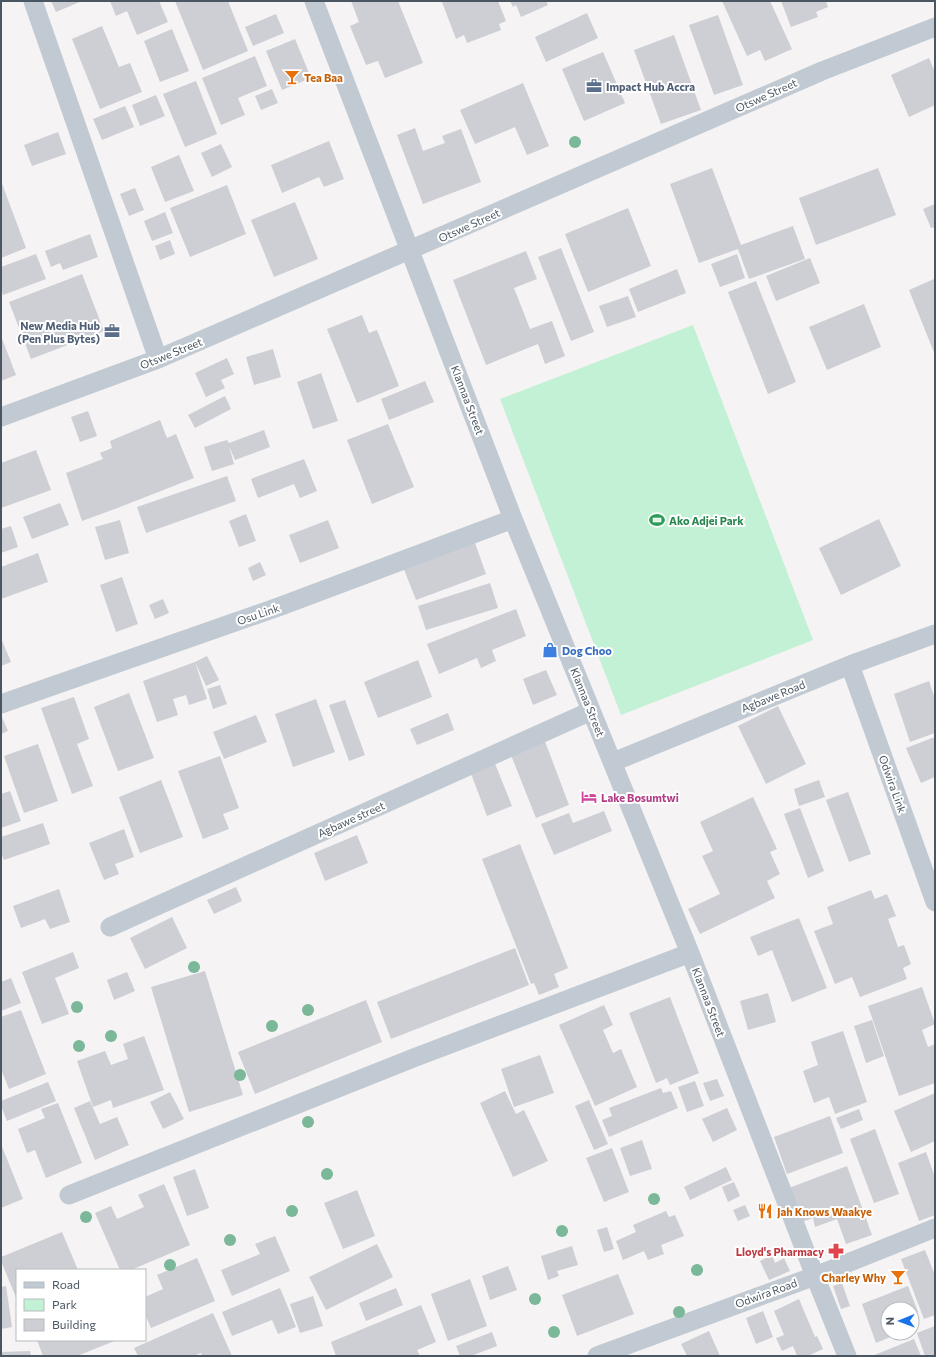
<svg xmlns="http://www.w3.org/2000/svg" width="936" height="1357" viewBox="0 0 936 1357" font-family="Commissioner,sans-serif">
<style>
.green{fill:#c3f1d5}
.building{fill:#cdcfd5}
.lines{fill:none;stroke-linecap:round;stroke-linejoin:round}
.street{stroke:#c1cad2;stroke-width:19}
.tree{fill:#7bb799}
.labels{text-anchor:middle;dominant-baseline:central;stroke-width:4;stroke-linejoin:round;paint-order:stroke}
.food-label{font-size:11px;font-weight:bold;fill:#c56008;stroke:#fff;text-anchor:start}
.service-label{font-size:11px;font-weight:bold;fill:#4e5e75;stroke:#fff;text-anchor:start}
.street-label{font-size:11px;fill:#4a5661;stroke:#fff}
.leisure-label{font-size:11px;font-weight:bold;fill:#27864d;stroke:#fff;text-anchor:start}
.shop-label{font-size:11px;font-weight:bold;fill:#366cbe;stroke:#fff;text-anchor:start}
.hotel-label{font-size:11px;font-weight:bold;fill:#b23c85;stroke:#fff;text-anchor:start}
.health-label{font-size:11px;font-weight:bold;fill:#be3a42;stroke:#fff;text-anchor:end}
</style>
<rect width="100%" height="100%" fill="#f5f3f3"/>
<!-- green -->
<path class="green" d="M693,325L813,640L621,715L500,399Z"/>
<!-- building -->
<path class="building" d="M51,1H82L56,12Z
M110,1H159L168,22L137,35L127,11L116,16Z
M175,1H228L248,51L203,70Z
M351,1H398L423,63L385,78L378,61L366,65L350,26L359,22Z
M446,1H498L506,21L499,24L501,30L467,43L464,35L456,39L442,2Z
M510,1H546L548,5L521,17L516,5L513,7Z
M722,1H770L792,49L765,61L760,50L747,56Z
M781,1H826L828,7L816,12L818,17L791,27Z
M587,13L598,38L546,62L535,37Z
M276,14L284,33L253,46L245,27Z
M718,15L743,85L714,95L689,25Z
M102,26L119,67L130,63L142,92L100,109L72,39Z
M172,29L189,71L160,82L144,41Z
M674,35L701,110L661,124L634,50Z
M295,39L311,78L282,90L266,51Z
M603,52L625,103L584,121L562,69Z
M255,56L267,86L238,98L245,115L221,125L202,78Z
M929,58L935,72V105L909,117L891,75Z
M196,81L217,134L185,147L163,94Z
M523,83L549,146L527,155L515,127L475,144L460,110Z
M272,89L278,103L261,110L255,96Z
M156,95L165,116L140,126L132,105Z
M125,106L134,127L102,140L93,119Z
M415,128L423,151L445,143L442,136L461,129L481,182L423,204L397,135Z
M58,132L66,154L32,166L24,145Z
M329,141L344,179L324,187L319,177L282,193L271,165Z
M221,144L232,167L212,177L201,153Z
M179,155L194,191L165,202L151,167Z
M712,168L741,245L793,226L805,259L749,279L738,249L699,263L670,184Z
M878,168L896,215L816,245L799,198Z
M1,181L26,248L1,258Z
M227,185L246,234L190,257L170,208Z
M135,188L144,210L129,216L120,194Z
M295,202L318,259L274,277L251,220Z
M935,204V227L931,228L923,209Z
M628,208L651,266L588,292L565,234Z
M165,212L173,233L152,241L144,221Z
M90,234L98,257L63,270L60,263L51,267L45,251Z
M170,240L175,254L160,260L155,246Z
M561,248L594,332L571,341L538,257Z
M526,251L537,279L514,288L530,329L552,321L565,356L545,364L538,344L486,365L453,280Z
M36,254L46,279L3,295L1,288V267Z
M737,254L745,278L720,287L711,264Z
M810,258L820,283L776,301L766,276Z
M677,269L686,293L638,312L629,289Z
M82,274L104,331L31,359L9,302Z
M934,279L935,281V355L909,290Z
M756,281L796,382L768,394L728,292Z
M628,296L636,317L607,327L599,306Z
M864,304L881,347L827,370L809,327Z
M362,315L369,333L377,330L399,386L357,403L327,329Z
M1,336L16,375L1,381Z
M273,349L281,377L254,385L246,357Z
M227,358L234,374L221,380L225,388L206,397L195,373Z
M321,373L338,421L313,429L297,382Z
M425,381L434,402L389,420L381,399Z
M225,396L231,409L195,428L188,415Z
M88,411L97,436L80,442L71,417Z
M160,420L167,438L176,434L194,478L120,507L82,521L66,473L103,459L100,453L112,448L110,441Z
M388,424L414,487L372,504L347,440Z
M264,430L270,447L235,460L229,446L234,464L212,471L204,447L227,440L229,443Z
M36,450L51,490L1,508V463Z
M304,459L317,491L300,498L294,484L258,498L251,479Z
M227,476L236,501L146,533L137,507Z
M60,503L69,525L32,539L23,517Z
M246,514L256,541L239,547L229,521Z
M879,519L901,566L841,595L819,548Z
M120,520L129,553L105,560L95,527Z
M328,520L339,548L300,563L289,535Z
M11,526L18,547L1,553V529Z
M474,540L486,574L416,600L403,567Z
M38,553L48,582L1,599V567Z
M260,562L266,575L253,581L248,568Z
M122,577L138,624L116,632L100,585Z
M490,583L498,608L426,630L418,606Z
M163,599L169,613L155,619L149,605Z
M516,609L526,636L492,650L496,661L481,668L477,658L439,674L427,644Z
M1,638L11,662L1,666Z
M207,656L219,680L206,686L195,662L207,699L189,705L186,695L173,699L178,715L157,722L143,681L195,662Z
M418,660L432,697L378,718L364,682Z
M546,670L557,695L533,705L523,679Z
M929,681L935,699V733L910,742L894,694Z
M220,685L227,704L213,709L207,689Z
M129,693L154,758L118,771L94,707Z
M74,697L89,739L77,744L93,786L72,794L41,708Z
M316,699L335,752L293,767L275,714Z
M345,700L365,755L349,761L329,705Z
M778,706L806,764L766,784L738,726Z
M448,713L454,730L417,745L410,729Z
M1,715L8,731L1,734Z
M256,715L267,742L224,759L213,732Z
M543,736L569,805L536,818L509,750Z
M935,737V777L921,783L906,748Z
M38,744L58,801L24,813L4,756Z
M220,756L239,808L223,814L229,829L203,839L178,771Z
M494,761L512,806L487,816L470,771Z
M161,780L183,837L140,853L119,797Z
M819,780L825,797L799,806L794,789Z
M10,791L21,821L1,828V794Z
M848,792L871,854L849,862L826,800Z
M753,797L777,849L770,852L780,874L767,881L775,898L700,934L688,909L720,894L702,856L713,851L700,822Z
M800,808L824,871L808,878L784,814Z
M604,811L612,831L554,855L541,824L569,813L573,823Z
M43,823L50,844L4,860L1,853V837Z
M124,829L134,857L115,864L119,874L104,880L89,843Z
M357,835L368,863L325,881L314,853Z
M520,844L568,968L554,974L559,987L539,995L534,983L531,984L482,859Z
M236,887L242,901L214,914L207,900Z
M59,889L70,922L50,929L45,919L21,928L13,906Z
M871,890L875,899L887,894L896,916L888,919L898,947L904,945L911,964L903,968L907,979L860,997L852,977L835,984L814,931L833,924L827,907Z
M172,917L187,948L145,969L130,938Z
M799,918L827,988L792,1002L772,950L758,956L750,937Z
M515,948L529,985L391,1039L377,1002Z
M73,952L79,968L55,978L69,1014L42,1024L22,972Z
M205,971L243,1095L189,1112L151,987Z
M127,972L135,991L114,1000L107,980Z
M11,978L21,1003L1,1011V982Z
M922,987L935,1024L922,1030L928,1047L935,1044V1083L899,1096L868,1006Z
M768,993L776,1022L748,1030L740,1001Z
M670,997L699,1073L670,1085L667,1078L656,1083L629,1013Z
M366,1000L382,1042L255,1094L238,1052Z
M604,1005L613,1025L603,1030L613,1053L621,1049L637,1087L595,1106L559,1025Z
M21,1010L46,1074L9,1089L1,1069V1017Z
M872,1020L884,1056L866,1063L854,1026Z
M843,1031L867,1102L835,1114L829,1097L814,1103L803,1071L818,1065L811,1042Z
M144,1036L164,1090L113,1108L111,1100L93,1107L77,1061L105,1051L111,1065L128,1059L123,1044Z
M540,1055L554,1093L514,1107L501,1069Z
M717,1079L724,1096L710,1101L703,1083Z
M695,1081L704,1106L687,1112L678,1087Z
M48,1082L56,1101L7,1121L1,1106V1101Z
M661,1088L663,1093L671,1091L678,1108L609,1137L602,1120L612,1116L609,1108Z
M505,1091L516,1114L524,1110L548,1161L513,1177L480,1103Z
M170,1092L184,1119L163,1129L150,1102Z
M935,1093V1141L911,1152L894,1111Z
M589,1100L608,1144L594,1150L575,1106Z
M90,1101L100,1124L117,1117L129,1145L95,1160L74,1108Z
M58,1103L82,1163L46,1178L35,1150L27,1153L18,1129L45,1118L41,1109Z
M727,1108L737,1130L713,1142L702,1119Z
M859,1109L863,1120L841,1129L836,1118Z
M830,1116L843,1153L787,1174L774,1137Z
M875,1129L899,1194L874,1203L850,1139Z
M642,1140L652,1169L630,1176L620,1148Z
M1,1144L23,1199L1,1208Z
M612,1148L629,1192L604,1202L586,1158Z
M926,1152L935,1177V1215L919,1221L898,1163Z
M847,1166L872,1235L846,1244L837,1219L815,1227L813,1218L802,1222L789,1188Z
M726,1167L732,1180L690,1200L684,1187Z
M195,1169L209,1208L187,1216L173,1177Z
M734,1182L740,1196L728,1202L722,1187Z
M164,1184L190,1245L131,1270H120L95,1213L111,1206L117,1219L144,1207L138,1195Z
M357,1190L375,1236L343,1249L324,1203Z
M745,1205L750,1216L738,1221L733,1210Z
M666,1211L669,1217L675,1215L684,1236L661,1245L664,1254L648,1260L644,1251L623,1260L616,1241L636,1232L633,1225Z
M607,1227L614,1249L604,1252L597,1230Z
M62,1232L78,1270H17V1300L1,1261V1257Z
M275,1236L290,1271L232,1296L221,1270L260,1254L255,1244Z
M377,1244L393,1277L326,1310L309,1277Z
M572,1246L578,1265L557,1271L559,1276L548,1280L541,1256Z
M925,1250L935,1275V1315L924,1319L901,1259Z
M772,1255L775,1263L784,1258L790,1271L769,1280L760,1261Z
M197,1258L215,1301L151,1328L145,1314V1297L163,1289L157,1275Z
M508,1266L517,1290L490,1300L482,1276Z
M618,1274L634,1314L577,1336L562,1295Z
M470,1279L487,1326L448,1341L431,1294Z
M842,1283L850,1306L841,1309L833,1286Z
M6,1286L12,1327L1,1329V1287Z
M908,1286L918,1312L912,1314V1309H888V1333H900L876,1343L862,1304Z
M280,1288L296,1327L278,1334L272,1320L232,1336L222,1312Z
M396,1288L403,1305L366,1321L359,1303Z
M313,1296L323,1326L300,1333L290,1304Z
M799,1299L815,1337L817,1336L823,1349L808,1356H797L793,1346L782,1351L776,1338L784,1335L774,1311Z
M421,1305L436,1342L417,1350L420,1356H336L331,1342Z
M763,1311L773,1337L756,1344L746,1318Z
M213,1313L232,1356H202L201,1353L193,1356H138L134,1348Z
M935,1326V1356H925L917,1333Z
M709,1331L720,1356H687L681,1344Z
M492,1332L497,1346L471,1356H460L456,1346Z
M914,1339L921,1356H872Z
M37,1340H117L77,1356H43Z
M30,1351L31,1356H1V1352Z"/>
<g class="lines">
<!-- street -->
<path class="street" d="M33,1L158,359
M314,1L513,519L690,953L815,1276L847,1356
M1,417L158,359L822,71L935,27
M850,665L935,902
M1,704L281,606L513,519
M613,762L850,665L935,634
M110,927L591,711
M69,1195L416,1057L690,953
M597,1356L815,1276L935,1228"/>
</g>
<!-- trees -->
<g class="tree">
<circle cx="575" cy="142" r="6"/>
<circle cx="194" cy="967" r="6"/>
<circle cx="77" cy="1007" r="6"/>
<circle cx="308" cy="1010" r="6"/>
<circle cx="272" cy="1026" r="6"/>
<circle cx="111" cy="1036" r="6"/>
<circle cx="79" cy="1046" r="6"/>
<circle cx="240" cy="1075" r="6"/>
<circle cx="308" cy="1122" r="6"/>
<circle cx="327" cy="1174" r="6"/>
<circle cx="654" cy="1199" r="6"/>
<circle cx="292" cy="1211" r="6"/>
<circle cx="86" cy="1217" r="6"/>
<circle cx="562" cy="1231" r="6"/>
<circle cx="230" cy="1240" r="6"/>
<circle cx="170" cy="1265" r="6"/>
<circle cx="697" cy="1270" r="6"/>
<circle cx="535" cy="1299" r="6"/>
<circle cx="679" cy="1312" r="6"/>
<circle cx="554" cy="1332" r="6"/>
</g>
<!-- icons -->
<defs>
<symbol id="bar-bare" viewBox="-9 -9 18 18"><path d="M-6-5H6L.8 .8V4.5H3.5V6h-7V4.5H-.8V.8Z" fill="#e8710a" stroke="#fff" stroke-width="2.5" paint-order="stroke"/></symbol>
<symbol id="office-bare" viewBox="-9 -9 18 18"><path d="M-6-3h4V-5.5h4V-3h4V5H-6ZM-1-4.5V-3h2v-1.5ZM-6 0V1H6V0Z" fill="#5c6f8a" stroke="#fff" stroke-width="2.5" paint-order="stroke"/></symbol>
<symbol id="stadium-bare" viewBox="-9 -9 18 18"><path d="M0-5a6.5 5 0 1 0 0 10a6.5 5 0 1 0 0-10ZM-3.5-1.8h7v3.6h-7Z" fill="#2e9e5b" stroke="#fff" stroke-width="2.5" paint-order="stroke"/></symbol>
<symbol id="shop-bare" viewBox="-9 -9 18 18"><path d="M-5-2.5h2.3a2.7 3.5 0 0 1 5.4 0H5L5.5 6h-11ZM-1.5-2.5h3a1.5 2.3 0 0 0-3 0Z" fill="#3f7fe0" stroke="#fff" stroke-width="2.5" paint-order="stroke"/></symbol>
<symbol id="hotel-bare" viewBox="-9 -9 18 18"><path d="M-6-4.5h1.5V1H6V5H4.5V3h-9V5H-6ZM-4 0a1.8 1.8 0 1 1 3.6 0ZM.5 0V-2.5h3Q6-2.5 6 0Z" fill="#d1479c" stroke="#fff" stroke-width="2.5" paint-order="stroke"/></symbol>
<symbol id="restaurant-bare" viewBox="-9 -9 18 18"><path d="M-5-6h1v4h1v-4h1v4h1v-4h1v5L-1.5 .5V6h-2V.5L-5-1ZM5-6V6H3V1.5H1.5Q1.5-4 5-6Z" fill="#e8710a" stroke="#fff" stroke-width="2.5" paint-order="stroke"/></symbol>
<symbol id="pharmacy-bare" viewBox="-9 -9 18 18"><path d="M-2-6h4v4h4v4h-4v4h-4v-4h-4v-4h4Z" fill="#e0444e" stroke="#fff" stroke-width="2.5" paint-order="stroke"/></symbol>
</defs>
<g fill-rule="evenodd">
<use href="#bar-bare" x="281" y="66" width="22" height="22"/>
<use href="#office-bare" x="583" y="75" width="22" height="22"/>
<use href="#office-bare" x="101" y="320" width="22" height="22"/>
<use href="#stadium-bare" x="646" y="509" width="22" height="22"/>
<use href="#shop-bare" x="539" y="639" width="22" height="22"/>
<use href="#hotel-bare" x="578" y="786" width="22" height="22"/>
<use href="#restaurant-bare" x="754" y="1200" width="22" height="22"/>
<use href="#pharmacy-bare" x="825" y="1240" width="22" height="22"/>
<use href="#bar-bare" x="887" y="1266" width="22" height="22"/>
</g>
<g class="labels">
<!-- food labels -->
<g class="food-label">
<text x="304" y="77">Tea Baa</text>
<text x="777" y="1211">Jah Knows Waakye</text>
<text x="886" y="1277" text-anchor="end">Charley Why</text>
</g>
<!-- service labels -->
<g class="service-label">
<text x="606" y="86">Impact Hub Accra</text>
<text x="100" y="325" text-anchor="end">New Media Hub<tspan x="100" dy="13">(Pen Plus Bytes)</tspan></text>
</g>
<!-- street labels -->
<g class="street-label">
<text transform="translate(766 95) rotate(-24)">Otswe Street</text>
<text transform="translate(469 225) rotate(-24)">Otswe Street</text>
<text transform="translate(171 353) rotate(-22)">Otswe Street</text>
<text transform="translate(468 400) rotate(69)">Klannaa Street</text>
<text transform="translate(258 614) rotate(-19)">Osu Link</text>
<text transform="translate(773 696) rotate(-22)">Agbawe Road</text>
<text transform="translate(588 702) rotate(68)">Klannaa Street</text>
<text transform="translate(893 784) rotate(70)">Odwira Link</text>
<text transform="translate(351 819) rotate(-24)">Agbawe street</text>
<text transform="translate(709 1002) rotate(69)">Klannaa Street</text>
<text transform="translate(766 1293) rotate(-20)">Odwira Road</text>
</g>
<!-- leisure labels -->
<g class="leisure-label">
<text x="669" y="520">Ako Adjei Park</text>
</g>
<!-- shop labels -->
<g class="shop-label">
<text x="562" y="650">Dog Choo</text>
</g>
<!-- hotel labels -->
<g class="hotel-label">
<text x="601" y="797">Lake Bosumtwi</text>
</g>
<!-- health labels -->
<g class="health-label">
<text x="824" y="1251">Lloyd's Pharmacy</text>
</g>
</g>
<!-- border -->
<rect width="936" height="1357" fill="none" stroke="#4a5661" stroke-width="4"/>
<!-- legend -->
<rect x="16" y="1269" width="130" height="72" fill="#ffffff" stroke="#b7bbc0"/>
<rect x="24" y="1282" width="20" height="6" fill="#c1cad2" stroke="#b7bbc0"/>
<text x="52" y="1289" font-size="12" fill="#4a5661">Road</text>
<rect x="24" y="1299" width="20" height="12" fill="#c3f1d5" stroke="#b7bbc0"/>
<text x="52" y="1309" font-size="12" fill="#4a5661">Park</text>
<rect x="24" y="1319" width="20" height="12" fill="#cdcfd5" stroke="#b7bbc0"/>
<text x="52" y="1329" font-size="12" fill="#4a5661">Building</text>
<!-- north arrow -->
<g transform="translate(900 1321) rotate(269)"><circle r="19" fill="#ffffff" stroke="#b7bbc0"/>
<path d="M0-3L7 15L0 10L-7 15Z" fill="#1a73e8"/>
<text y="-6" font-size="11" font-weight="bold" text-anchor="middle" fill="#4a5661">N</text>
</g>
</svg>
